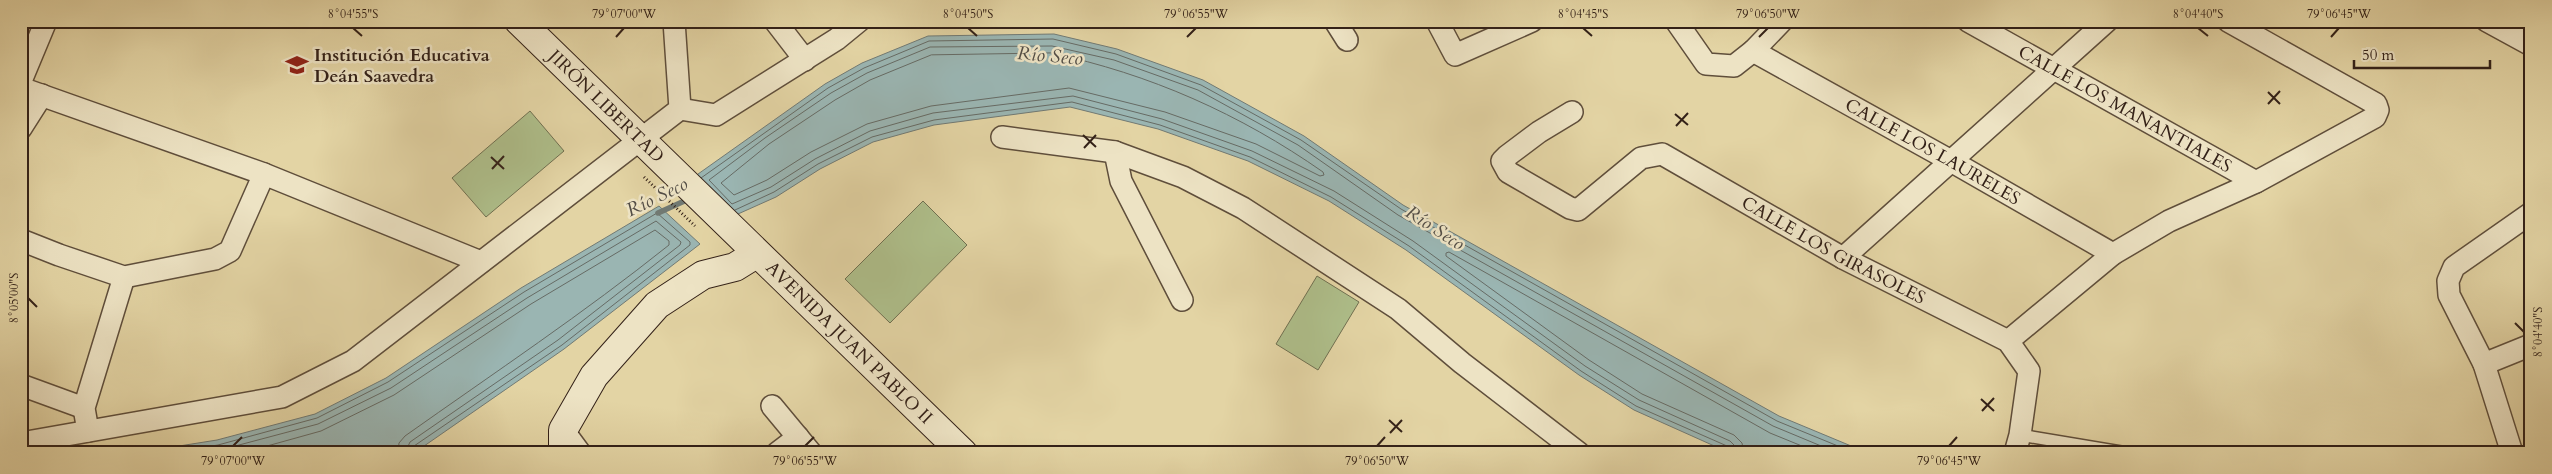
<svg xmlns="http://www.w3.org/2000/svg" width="2552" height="474" viewBox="0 0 2552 474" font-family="Cardo,serif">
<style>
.green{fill:#aebe8a;stroke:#707051}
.water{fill:#9ab5b2;stroke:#717a74}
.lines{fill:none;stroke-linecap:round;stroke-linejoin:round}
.shore{stroke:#666b65;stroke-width:1}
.stream{stroke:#717a74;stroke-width:5.5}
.lane-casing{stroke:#5f4e3b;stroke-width:14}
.street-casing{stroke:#5f4e3b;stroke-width:24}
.secondary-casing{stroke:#332118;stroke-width:30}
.path{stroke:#332118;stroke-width:3;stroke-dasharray:1 2.5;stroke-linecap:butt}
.lane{stroke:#ede3c4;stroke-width:11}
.street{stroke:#ede3c4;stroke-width:21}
.secondary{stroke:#ede3c4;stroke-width:28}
.ticks{fill:none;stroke:#332118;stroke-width:2}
.labels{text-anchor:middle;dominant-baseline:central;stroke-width:5;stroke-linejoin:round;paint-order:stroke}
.poi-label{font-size:18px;font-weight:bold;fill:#332118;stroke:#ede3c4;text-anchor:start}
.street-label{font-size:18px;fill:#332118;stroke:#ede3c4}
.water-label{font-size:19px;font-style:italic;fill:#524d46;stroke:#ede3c4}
.neatline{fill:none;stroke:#332118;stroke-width:2}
.ticks-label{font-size:12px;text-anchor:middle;fill:#332118}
</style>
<rect width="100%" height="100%" fill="#e3d4a4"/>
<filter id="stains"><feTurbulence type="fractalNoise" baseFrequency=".004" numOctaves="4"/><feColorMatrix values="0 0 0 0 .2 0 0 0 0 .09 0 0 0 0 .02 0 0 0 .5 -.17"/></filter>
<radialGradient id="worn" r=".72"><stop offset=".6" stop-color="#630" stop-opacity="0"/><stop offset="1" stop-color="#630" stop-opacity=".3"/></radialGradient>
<!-- green -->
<path class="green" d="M530,111L564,151L486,217L452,178Z
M923,201L967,245L890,323L845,279Z
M1317,276L1359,302L1318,370L1276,344Z"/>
<!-- water -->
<path class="water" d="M1054,34L1117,49L1203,80L1304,136L1403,205L1779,416L1868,453H1730L1634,410L1579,375L1406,250L1329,201L1248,161L1158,129L1070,107L934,125L873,142L820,169L776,197L729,218L691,179L825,84L862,63L928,36Z
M659,206L700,244L564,349L414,453H135L217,440L315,414L386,378L521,288Z"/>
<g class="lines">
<!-- shore -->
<path class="shore" d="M1051,53C1150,74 1240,114 1323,172L1324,175L1320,176L1256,144L1165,112L1069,88L931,106L867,124L811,152L767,180L734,195L721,183L769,144L835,100L870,80L931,55Z
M701,178L828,88L864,68L929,41L1053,39L1116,54L1201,85L1301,140L1401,209L1534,284L1777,421L1855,453
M735,210L774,192L818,164L872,137L934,120L1072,102L1160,125L1250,157L1331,197L1409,246L1581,371L1636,406L1727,446L1730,453
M168,453L218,445L317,418L388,382L524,292L657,213L690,242V245L562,345L414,446L411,453
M209,453L318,424L391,388L527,298L656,221L681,242L680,245L558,340L410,442L405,453
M242,453L321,431L394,395L531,304L655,230L669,241V245C584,313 494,373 405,436L399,443L398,453
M1736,453L1735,446L1730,441L1639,400L1585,366L1413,241L1334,191L1252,151L1162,119L1073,96L933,113L870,131L815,159L771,187L732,204L709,180L765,138L831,93L867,73L930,47L1052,46L1114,60L1198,90L1298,145L1398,215L1773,426L1838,453
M1744,453L1742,443L1734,435L1642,394L1589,360L1446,256V253L1449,252L1770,433L1819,453"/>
<!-- stream -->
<path class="stream" d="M658,213L691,198"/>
<defs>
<path id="lane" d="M2020,435L2121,452"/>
<g id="street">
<path d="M775,21L805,60"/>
<path d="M1335,21L1347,40"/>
<path d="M1437,21L1455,55L1532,21"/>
<path d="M1676,21L1706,64L1734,66L1753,51L1782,21"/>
<path id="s1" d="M1968,21L2256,182"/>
<path d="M2487,21L2531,45"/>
<path id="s2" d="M1753,51L1951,161L2113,254"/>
<path d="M21,81L46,21"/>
<path d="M21,88L264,174L481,262"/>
<path d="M680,109L716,115L837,39L859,21"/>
<path id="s3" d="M1572,112L1539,132L1507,156L1502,161L1508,172L1570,208L1578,210L1641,158L1662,154L1843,258L2008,341L2029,371L2020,435L2015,453"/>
<path d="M21,128L42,95"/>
<path d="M1002,137L1115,152L1183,177L1243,208L1398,309L1462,363L1579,453"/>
<path d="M1115,152L1121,181L1182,300"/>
<path d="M21,240L59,255L124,277L215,259L230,251L264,174"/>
<path d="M1843,258L2107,21"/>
<path d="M2008,341L2113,254L2169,221L2256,182L2375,117L2378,110L2376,104L2228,21"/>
<path d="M2484,364L2531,345"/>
<path d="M21,385L84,408"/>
<path d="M772,406L811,453"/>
<path d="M563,430L580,453"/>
<path d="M88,431L84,408L124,277"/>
<path d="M21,443L282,397L353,361L680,109L674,21"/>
<path d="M777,453L798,437"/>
<path d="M2512,453L2484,364L2449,295L2448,281L2454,267L2531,213"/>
</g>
<g id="secondary">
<path id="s4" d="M519,21L963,453"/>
<path d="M563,453V430L594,376L657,305L703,275L735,267L756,254"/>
</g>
</defs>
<!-- lane casing -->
<use href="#lane" class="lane-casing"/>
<!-- street casing -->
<use href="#street" class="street-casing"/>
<!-- secondary casing -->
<use href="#secondary" class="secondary-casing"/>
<!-- path -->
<path class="path" d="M644,177L695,226"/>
<!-- lane -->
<use href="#lane" class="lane"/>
<!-- street -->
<use href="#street" class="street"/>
<!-- secondary -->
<use href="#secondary" class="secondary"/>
</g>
<!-- ticks -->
<path class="ticks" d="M353,28L362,36M968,28L977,36M1583,28L1592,36M2198,28L2208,36M616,37L624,28M1187,37L1196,28M1759,37L1768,28M2331,37L2339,28M2268,92L2280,104M2268,104L2280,91M1675,114L1688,125M1676,126L1688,113M1083,135L1096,147M1084,148L1096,135M491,157L504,169M492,169L504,156M28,298L37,307M2515,323L2524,332M1981,399L1994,411M1982,411L1994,398M1389,420L1402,432M1390,433L1402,420M233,446L242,437M805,446L814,437M1377,446L1385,437M1949,446L1957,437"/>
<!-- icons -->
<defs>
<symbol id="school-bare" viewBox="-9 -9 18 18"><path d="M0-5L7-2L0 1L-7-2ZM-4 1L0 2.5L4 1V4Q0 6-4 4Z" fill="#8f2418" stroke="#ede3c4" stroke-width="2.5" paint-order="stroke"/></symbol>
</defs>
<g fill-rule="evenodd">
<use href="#school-bare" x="281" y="49" width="32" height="32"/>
</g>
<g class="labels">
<!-- poi labels -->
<g class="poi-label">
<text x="314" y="55">Institución Educativa<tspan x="314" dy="21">Deán Saavedra</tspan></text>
</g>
<!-- street labels -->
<g class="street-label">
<text stroke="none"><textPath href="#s4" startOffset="122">JIRÓN LIBERTAD</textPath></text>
<text stroke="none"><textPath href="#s1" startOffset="180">CALLE LOS MANANTIALES</textPath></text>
<text stroke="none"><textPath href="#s2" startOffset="206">CALLE LOS LAURELES</textPath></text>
<text stroke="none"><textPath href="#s3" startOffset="478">CALLE LOS GIRASOLES</textPath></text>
<text stroke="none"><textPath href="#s4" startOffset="461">AVENIDA JUAN PABLO II</textPath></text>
</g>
<!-- water labels -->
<g class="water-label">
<text transform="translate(1050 56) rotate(5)">Río Seco</text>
<text transform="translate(657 197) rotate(-26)">Río Seco</text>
<text transform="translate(1435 228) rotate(33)">Río Seco</text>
</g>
</g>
<!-- margin -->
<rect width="2552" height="474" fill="none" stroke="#e3d4a4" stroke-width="55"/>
<!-- scale -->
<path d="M2354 60v8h136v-8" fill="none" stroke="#332118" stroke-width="2.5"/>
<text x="2362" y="60" font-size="15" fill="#332118" stroke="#ede3c4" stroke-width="4" paint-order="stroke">50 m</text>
<rect x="28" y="28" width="2496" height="418" class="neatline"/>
<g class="ticks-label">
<text x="353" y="18">8°04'55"S</text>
<text x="624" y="18">79°07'00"W</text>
<text x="968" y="18">8°04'50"S</text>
<text x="1196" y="18">79°06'55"W</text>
<text x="1583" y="18">8°04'45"S</text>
<text x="1768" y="18">79°06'50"W</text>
<text x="2198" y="18">8°04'40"S</text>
<text x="2339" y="18">79°06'45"W</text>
<text transform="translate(14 298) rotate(-90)" y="4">8°05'00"S</text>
<text transform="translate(2538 332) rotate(-90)" y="4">8°04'40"S</text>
<text x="233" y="465">79°07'00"W</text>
<text x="805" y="465">79°06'55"W</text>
<text x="1377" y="465">79°06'50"W</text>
<text x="1949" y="465">79°06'45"W</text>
</g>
<rect width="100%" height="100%" filter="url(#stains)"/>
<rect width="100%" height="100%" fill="url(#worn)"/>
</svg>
